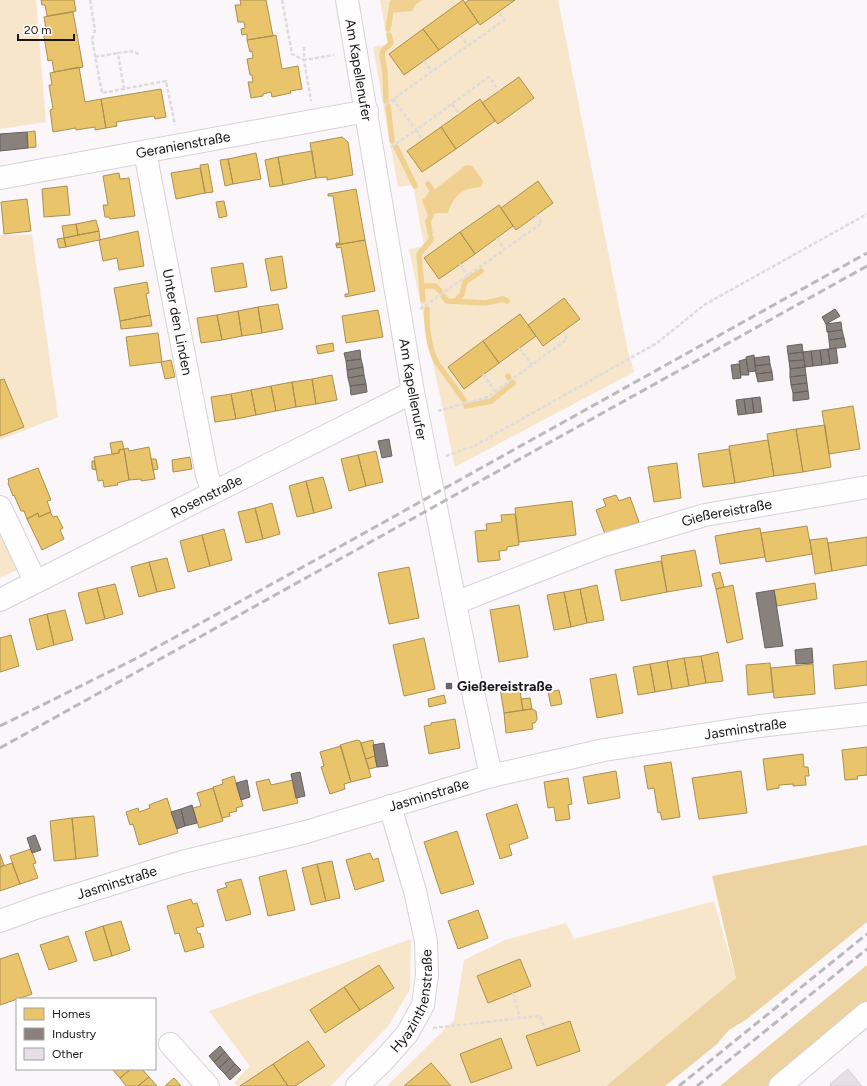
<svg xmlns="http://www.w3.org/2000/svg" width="867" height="1086" viewBox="0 0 867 1086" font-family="Figtree,sans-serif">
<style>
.green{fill:#f7e6ca}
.forest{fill:#edd3a2}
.water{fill:#f1d192}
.homes{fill:#e9c46a;stroke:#ab9052}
.industry{fill:#8a817c;stroke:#68615f}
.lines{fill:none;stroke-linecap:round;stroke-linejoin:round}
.stream{stroke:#f1d192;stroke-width:5.5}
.building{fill:#e7dee8;stroke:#d5d2d6}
.minor-casing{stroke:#d6d3d6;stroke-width:24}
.path{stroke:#dddcdd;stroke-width:2.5;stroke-dasharray:4 2;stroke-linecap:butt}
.minor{stroke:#fefefe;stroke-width:22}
.rail{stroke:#bababa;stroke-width:3;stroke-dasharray:8 4;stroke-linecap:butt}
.poi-dot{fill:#686568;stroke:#fff;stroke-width:1.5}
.labels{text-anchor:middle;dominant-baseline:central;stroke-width:4;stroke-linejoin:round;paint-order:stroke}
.street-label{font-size:14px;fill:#19171a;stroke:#fff}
.poi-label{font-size:14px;font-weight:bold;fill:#19171a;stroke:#fff;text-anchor:start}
</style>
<rect width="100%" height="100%" fill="#faf6fa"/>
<!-- green -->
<path class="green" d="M0,0H36L46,122L0,129Z
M380,0H558L627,347L634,372L455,467L409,249L424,246L413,185L398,187L373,47L388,44Z
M0,235H32L58,417L0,440Z
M0,531L19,569L0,578Z
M714,901L736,978L606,1086H387L454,1020L464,960L505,940L566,923L574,939Z
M411,939L410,989L389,1025L331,1086H237L234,1083L250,1066L209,1011Z"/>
<!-- forest -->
<path class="forest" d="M867,845V922L747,1019L729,1030L716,1045L665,1086H606L736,978L712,876Z
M867,965V1008L772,1086H720Z"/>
<!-- water -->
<path class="water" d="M391,0H422L416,4L412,11L390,13L389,3Z
M466,165L472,166L483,181L481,187C462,188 454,195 448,213H436L431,216L423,202L433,191Z"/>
<!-- homes -->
<path class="homes" d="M41,0H74L76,11L47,16L45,5H42Z
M240,0H266L273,36L247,40V34L242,35L241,29L245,28L244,22H238L235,5H241Z
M463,0L478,22L439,50L423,29Z
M469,0H515L480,25L465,3Z
M73,12L83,67L54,72L52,60L48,61L43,30L46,29L44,17Z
M423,29L439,50L404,75L389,54Z
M276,35L282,69L298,66L302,89L290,91L291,93L272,97L271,92L263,94V96L251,98L248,82H253L252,75H250L247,59L253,58L252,51L250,52L247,40Z
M79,67L85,102L101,99L106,128L95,130V127L76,130V128L53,132L50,110L53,109L49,85H52L50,73Z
M519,77L534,98L498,124L482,103Z
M161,89L166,117L155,119L154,116L116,122L117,126L106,128L101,99Z
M480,99L495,121L456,149L441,127Z
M441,127L456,149L422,172L407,151Z
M35,131L36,147L28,148L27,132Z
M342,137L348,142L353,175L327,180V177L316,178L310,143Z
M312,151L316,178L283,185L278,157Z
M256,153L261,179L233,184L228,159Z
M278,157L283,185L270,187L265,160Z
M228,159L233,184L225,186L220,160Z
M208,164L213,192L205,193L200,165Z
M200,168L205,193L176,199L171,173Z
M119,173L120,179L129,178L135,216L110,219L109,217H105L103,205H108L103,176Z
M538,181L553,203L516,230L501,208Z
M67,186L70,215L44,217L42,189Z
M356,189L365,240L336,245V243H340L333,196H328V194Z
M27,199L31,231L4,234L1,202Z
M224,201L227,216L219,218L216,202Z
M499,205L513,226L475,254L460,232Z
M96,220L99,231L78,235L76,224Z
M76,224L78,235L64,238L62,226Z
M99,231L100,240H99L66,247L64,238Z
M138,231L144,266L119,270L117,258L103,261L99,240Z
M460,232L475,254L439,279L424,258Z
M64,238L66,247L59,248L57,239Z
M365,240L375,291L345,297V294H349L341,247L337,248L336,245Z
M282,256L287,288L271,291L265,259Z
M243,263L247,287L215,292L211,268Z
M147,282L149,293L146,294L150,315L120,321L114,288Z
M564,298L580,319L543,346L528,325Z
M278,304L283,329L262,333L258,307Z
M258,307L262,333L242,336L238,311Z
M378,310L383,337L346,343L342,316Z
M238,311L242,336L222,340L217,315Z
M520,314L536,336L499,363L483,341Z
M150,315L152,326L121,329L120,321Z
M217,315L222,340L201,343L197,318Z
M158,333L162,362L130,366L126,337Z
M483,341L499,363L464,389L448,367Z
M333,343L334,351L318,354L316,346Z
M171,360L175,377L165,379L161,362Z
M332,375L337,400L316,404L312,379Z
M4,379L24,427L0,436V380Z
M312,379L316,404L296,407L292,382Z
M292,382L296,407L276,411L271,386Z
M271,386L276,411L256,415L251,390Z
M251,390L256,415L236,419L231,394Z
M231,394L236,419L215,422L211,397Z
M853,406L860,449L829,454L822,411Z
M825,425L831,467L803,472L796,429Z
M796,429L803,472L774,476L767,434Z
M768,440L774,476L735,483L729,446Z
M122,441L124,449L119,450V453L112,454L110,443Z
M149,447L155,479L141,481V479L129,480L124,449L128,448L129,451Z
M124,449L129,480L117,483L118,485L104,487L103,480L98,481L94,457L119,453V450Z
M729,449L735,483L703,487L698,454Z
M376,451L383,482L366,486L358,455Z
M358,455L366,486L349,491L341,459Z
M190,457L192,469L173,472L172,460Z
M151,459H156L158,469L153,470Z
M92,461H94L96,470L92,469Z
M677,463L681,498L654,502L648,467Z
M38,468L51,500L47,501L51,512L39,517L38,513L27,519L24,511H21L14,495L13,496L8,483L9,482L8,479Z
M323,477L332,508L314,513L306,481Z
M306,481L314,513L297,517L289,486Z
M616,495L619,501L630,497L639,522L605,534L596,510L606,506L603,499Z
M572,501L576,535L519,542L515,508Z
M272,503L280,534L263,539L255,508Z
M255,508L263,539L246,543L238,512Z
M50,512L53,517L57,516L63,528L60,530L64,539L42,550L27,519L38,513L39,517Z
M515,514L519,545L507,547V550L499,551L500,560L478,562L475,531L487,530L486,524L502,522L501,515Z
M807,526L812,554L766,562L761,533Z
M760,528L765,557L720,564L715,536Z
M224,529L232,560L210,566L202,535Z
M202,535L210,566L188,572L180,541Z
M867,537V565L832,571L828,543Z
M827,538L832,571L815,574L810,540Z
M695,550L702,586L667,592L661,556Z
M167,558L175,588L157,592L149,562Z
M661,561L667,592L621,601L615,570Z
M149,562L157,592L139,597L131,567Z
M409,567L419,618L389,624L378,573Z
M720,572L724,587L716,589L712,574Z
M815,583L817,599L777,606L774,590Z
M115,584L123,614L105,619L97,588Z
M597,585L604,620L587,623L580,589Z
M733,585L743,639L727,643L716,589Z
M97,588L105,619L86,624L78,593Z
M580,589L587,623L571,627L564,592Z
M564,592L571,627L554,630L547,595Z
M519,605L528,657L499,662L490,610Z
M65,610L73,640L54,645L47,614Z
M47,614L54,645L37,650L29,619Z
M11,635L19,666L0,672V638Z
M424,638L435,689L404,696L393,645Z
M718,652L723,681L706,683L701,656Z
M701,656L706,683L689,686L684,658Z
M684,658L689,686L672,689L667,661Z
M667,661L672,689L655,692L650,664Z
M867,661V685L835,689L833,665Z
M770,663L773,692L748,695L746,665Z
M650,664L655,692L638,695L633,667Z
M813,664L815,694L774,698L771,668Z
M616,674L623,713L597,718L590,679Z
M519,684L523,710L504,713L500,688Z
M559,690L562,704L551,706L548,692Z
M444,695L446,703L429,707L428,699Z
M530,698L532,709L523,710L521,699Z
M532,709L536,711L537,719L535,723H532L533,729L506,733L504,713Z
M455,719L460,748L429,754L424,726L431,725V723Z
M357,740L360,741L371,777L351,782L340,745Z
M373,740L375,756L366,759L361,743Z
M341,746L351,782L344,784L345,789L330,794L321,767L324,766L320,752Z
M867,747V775L857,776L858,779L845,780L842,750Z
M803,754L804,767H808L809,776H805L806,785L793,786V784L779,785V788L767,790L763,759Z
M375,756L377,767L369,769L366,759Z
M671,762L680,817L662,820L660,812L658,813L654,788L648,789L644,766Z
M616,771L620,798L588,804L583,777Z
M741,771L747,813L699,819L692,778Z
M234,776L243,806L236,808L237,811L229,813L230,816L222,818L213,787L223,784L222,780Z
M568,778L572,804L568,805L570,819L556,821L554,807L548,808L544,782Z
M269,779L271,785L293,780L298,803L263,811L256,782Z
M213,788L223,821L199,828L193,808L201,806L197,793Z
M167,798L178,833L139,845L133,824L130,825L126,812L138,808L139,812L150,808L149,805Z
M517,804L528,838L509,845L512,855L500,859L486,814Z
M94,816L98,856L76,859L72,818Z
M72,818L76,859L54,861L50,821Z
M457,831L474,884L441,894L424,842Z
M31,849L36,863L33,864L38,878L20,884L10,856Z
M370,853L373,860L378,858L384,881L355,890L346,860Z
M0,854L4,865L0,867Z
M332,861L340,898L326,901L317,864Z
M12,863L20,884L0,891V867Z
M317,864L326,901L311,905L302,868Z
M286,870L295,910L268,916L259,877Z
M241,879L251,914L226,921L217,890L227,887L225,883Z
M191,899L193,904L197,903L204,926L196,928L198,934L200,933L204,947L185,952L179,933L175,934L167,906Z
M478,910L488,938L458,949L448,921Z
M121,921L130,950L112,956L103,926Z
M103,926L112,956L94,961L85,932Z
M68,936L77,961L49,970L40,945Z
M18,953L32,994L0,1005V959Z
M520,959L531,986L488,1003L477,976Z
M379,965L394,988L360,1010L344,987Z
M344,987L360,1010L325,1033L310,1010Z
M570,1021L580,1051L537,1066L526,1036Z
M501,1038L512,1068L471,1083L460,1054Z
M308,1041L325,1066L295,1086H288L273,1064Z
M431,1063L451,1086H404L411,1080Z
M273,1064L288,1086H240Z
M112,1069H131L120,1078Z
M131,1069H142L149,1077L138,1086H126L120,1078Z
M149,1077L157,1086H138Z
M174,1078L181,1086H165Z"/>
<!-- industry -->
<path class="industry" d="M27,132L28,148L0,151V134Z
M835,309L840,316L826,324L822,317Z
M841,322L842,330L827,332L826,324Z
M842,330L844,338L829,340L828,332Z
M844,338L846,347L830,349L829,340Z
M802,344L803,352L788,354L787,346Z
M836,348L838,363L830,364L828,349Z
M828,349L830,364L822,365L820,350Z
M360,350L361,359L346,361L344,353Z
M820,350L822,365L813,366L811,351Z
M811,351L813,366L805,367L803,352Z
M803,352L804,360L789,361L788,354Z
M754,355L756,371L748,372L746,357Z
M769,356L770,364L755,366L754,358Z
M361,359L363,367L347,370L346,361Z
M746,359L749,375H741L739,361Z
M804,360L805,367L790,369L789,361Z
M739,364L741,378L733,379L731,365Z
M770,364L772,372L756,374L755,366Z
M363,367L364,375L348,378L347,370Z
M805,367L806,375L790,377V369Z
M772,372L773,380L758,382L756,374Z
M364,375L366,384L350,386L348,378Z
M806,375L807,383L791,385L790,377Z
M807,383L808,391L793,393L791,385Z
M366,384L367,392L351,395L350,386Z
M808,391L809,399L793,401V393Z
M760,397L762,412L754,413L752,398Z
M752,398L754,413L746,414L744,399Z
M744,399L746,414L738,415L736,400Z
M389,439L392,456L382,458L378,441Z
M774,590L783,646L765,648L756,593Z
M812,648L813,663L796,664L795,650Z
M384,743L388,766L377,767L373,745Z
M300,772L305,796L296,798L291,774Z
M247,780L250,797L241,800L236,783Z
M192,805L197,823L185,826L181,809Z
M181,809L185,826L177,829L171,812Z
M35,835L41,850L32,853L27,838Z
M220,1046L225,1052L214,1062L209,1056Z
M225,1052L230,1058L219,1068L214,1062Z
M230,1058L235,1064L225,1074L219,1068Z
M235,1064L241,1070L230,1080L225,1074Z"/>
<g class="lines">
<!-- stream -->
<path class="stream" d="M388,29L392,5
M386,101L385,72L382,55L383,51L391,43L389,35
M388,106L392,141
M396,147L415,186
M428,184L433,191L428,198
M425,201L431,216L428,221L430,233
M422,286H435L440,291
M443,296L447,301L486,303L503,299L507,301
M423,300L419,254L431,240V238
M456,301L462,294L465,282L481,271
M427,309C426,325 429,349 437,363
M440,367L464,400
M508,376L509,378
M466,406L491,401L513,383L512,382"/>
</g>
<!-- building -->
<path class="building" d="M848,1069L862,1086H831L830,1084Z"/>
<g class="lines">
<defs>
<g id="minor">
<path id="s1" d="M347,0L413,392L471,683L491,776"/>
<path id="s2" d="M145,152L207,475L213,492"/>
<path id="s3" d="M0,178L367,111"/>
<path d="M0,507L35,581"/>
<path id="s4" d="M0,600L413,392"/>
<path id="s5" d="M455,603L601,546L705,515L867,487"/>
<path id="s6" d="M0,921L38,907L182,862L306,832L491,776L604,750L760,726L867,714"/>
<path d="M170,1044L208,1086"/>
<path id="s7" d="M357,1086L383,1061L407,1034L423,1005L427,975L426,941L415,891L390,806"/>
<path d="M780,1086L867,1013"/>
</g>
</defs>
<!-- minor casing -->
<use href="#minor" class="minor-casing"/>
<!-- path -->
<path class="path" d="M90,0L95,30L92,39L102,93L166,81L175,125
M282,0L292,54L304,60L311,101
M460,35L468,45
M304,47V60L334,55
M95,57L118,53
M424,61L432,71
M124,89L118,53L131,51L139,54
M393,99L416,130L489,77L499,91
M452,104L459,114
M385,105L504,20L499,12
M391,147L416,130L422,139
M497,238L504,249
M460,264L468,275
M420,309L542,223L536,215
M519,348L532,365
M483,374L495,391
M438,411L488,397L567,339L563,332
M446,456L474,446L657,343L704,305L867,214
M513,993L520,1018
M433,1028L540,1016L545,1029"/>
<!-- minor -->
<use href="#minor" class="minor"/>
<!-- rail -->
<path class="rail" d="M0,726L137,658L350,541L867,253
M0,748L867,266
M679,1086L867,934
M697,1086L867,949"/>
</g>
<!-- markers -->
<rect class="poi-dot" x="445" y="682" width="8" height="8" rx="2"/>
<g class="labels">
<!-- street labels -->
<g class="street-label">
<text stroke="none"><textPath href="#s1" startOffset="71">Am Kapellenufer</textPath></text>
<text stroke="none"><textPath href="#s3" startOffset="186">Geranienstraße</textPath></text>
<text stroke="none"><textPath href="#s2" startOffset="173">Unter den Linden</textPath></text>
<text stroke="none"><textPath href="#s1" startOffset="395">Am Kapellenufer</textPath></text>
<text stroke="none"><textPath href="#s4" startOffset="231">Rosenstraße</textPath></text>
<text stroke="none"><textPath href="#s5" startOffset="287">Gießereistraße</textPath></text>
<text stroke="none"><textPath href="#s6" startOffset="771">Jasminstraße</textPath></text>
<text stroke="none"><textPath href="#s6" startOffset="447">Jasminstraße</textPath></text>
<text stroke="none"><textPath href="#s6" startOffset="123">Jasminstraße</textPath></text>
<text stroke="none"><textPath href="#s7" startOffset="106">Hyazinthenstraße</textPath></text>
</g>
<!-- poi labels -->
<g class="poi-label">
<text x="457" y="686">Gießereistraße</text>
</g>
</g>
<!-- legend -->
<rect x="16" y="998" width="140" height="72" fill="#ffffff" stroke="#a3a2a3"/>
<rect x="24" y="1008" width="20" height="12" fill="#e9c46a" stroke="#a3a2a3"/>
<text x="52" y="1018" font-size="12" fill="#19171a">Homes</text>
<rect x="24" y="1028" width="20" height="12" fill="#8a817c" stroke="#a3a2a3"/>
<text x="52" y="1038" font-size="12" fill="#19171a">Industry</text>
<rect x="24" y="1048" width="20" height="12" fill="#e7dee8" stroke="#a3a2a3"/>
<text x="52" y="1058" font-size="12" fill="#19171a">Other</text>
<!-- scale -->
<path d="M18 34v6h56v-6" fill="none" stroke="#19171a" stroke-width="2"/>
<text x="24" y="34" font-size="12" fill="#19171a" stroke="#ffffff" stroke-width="3" paint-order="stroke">20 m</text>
</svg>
